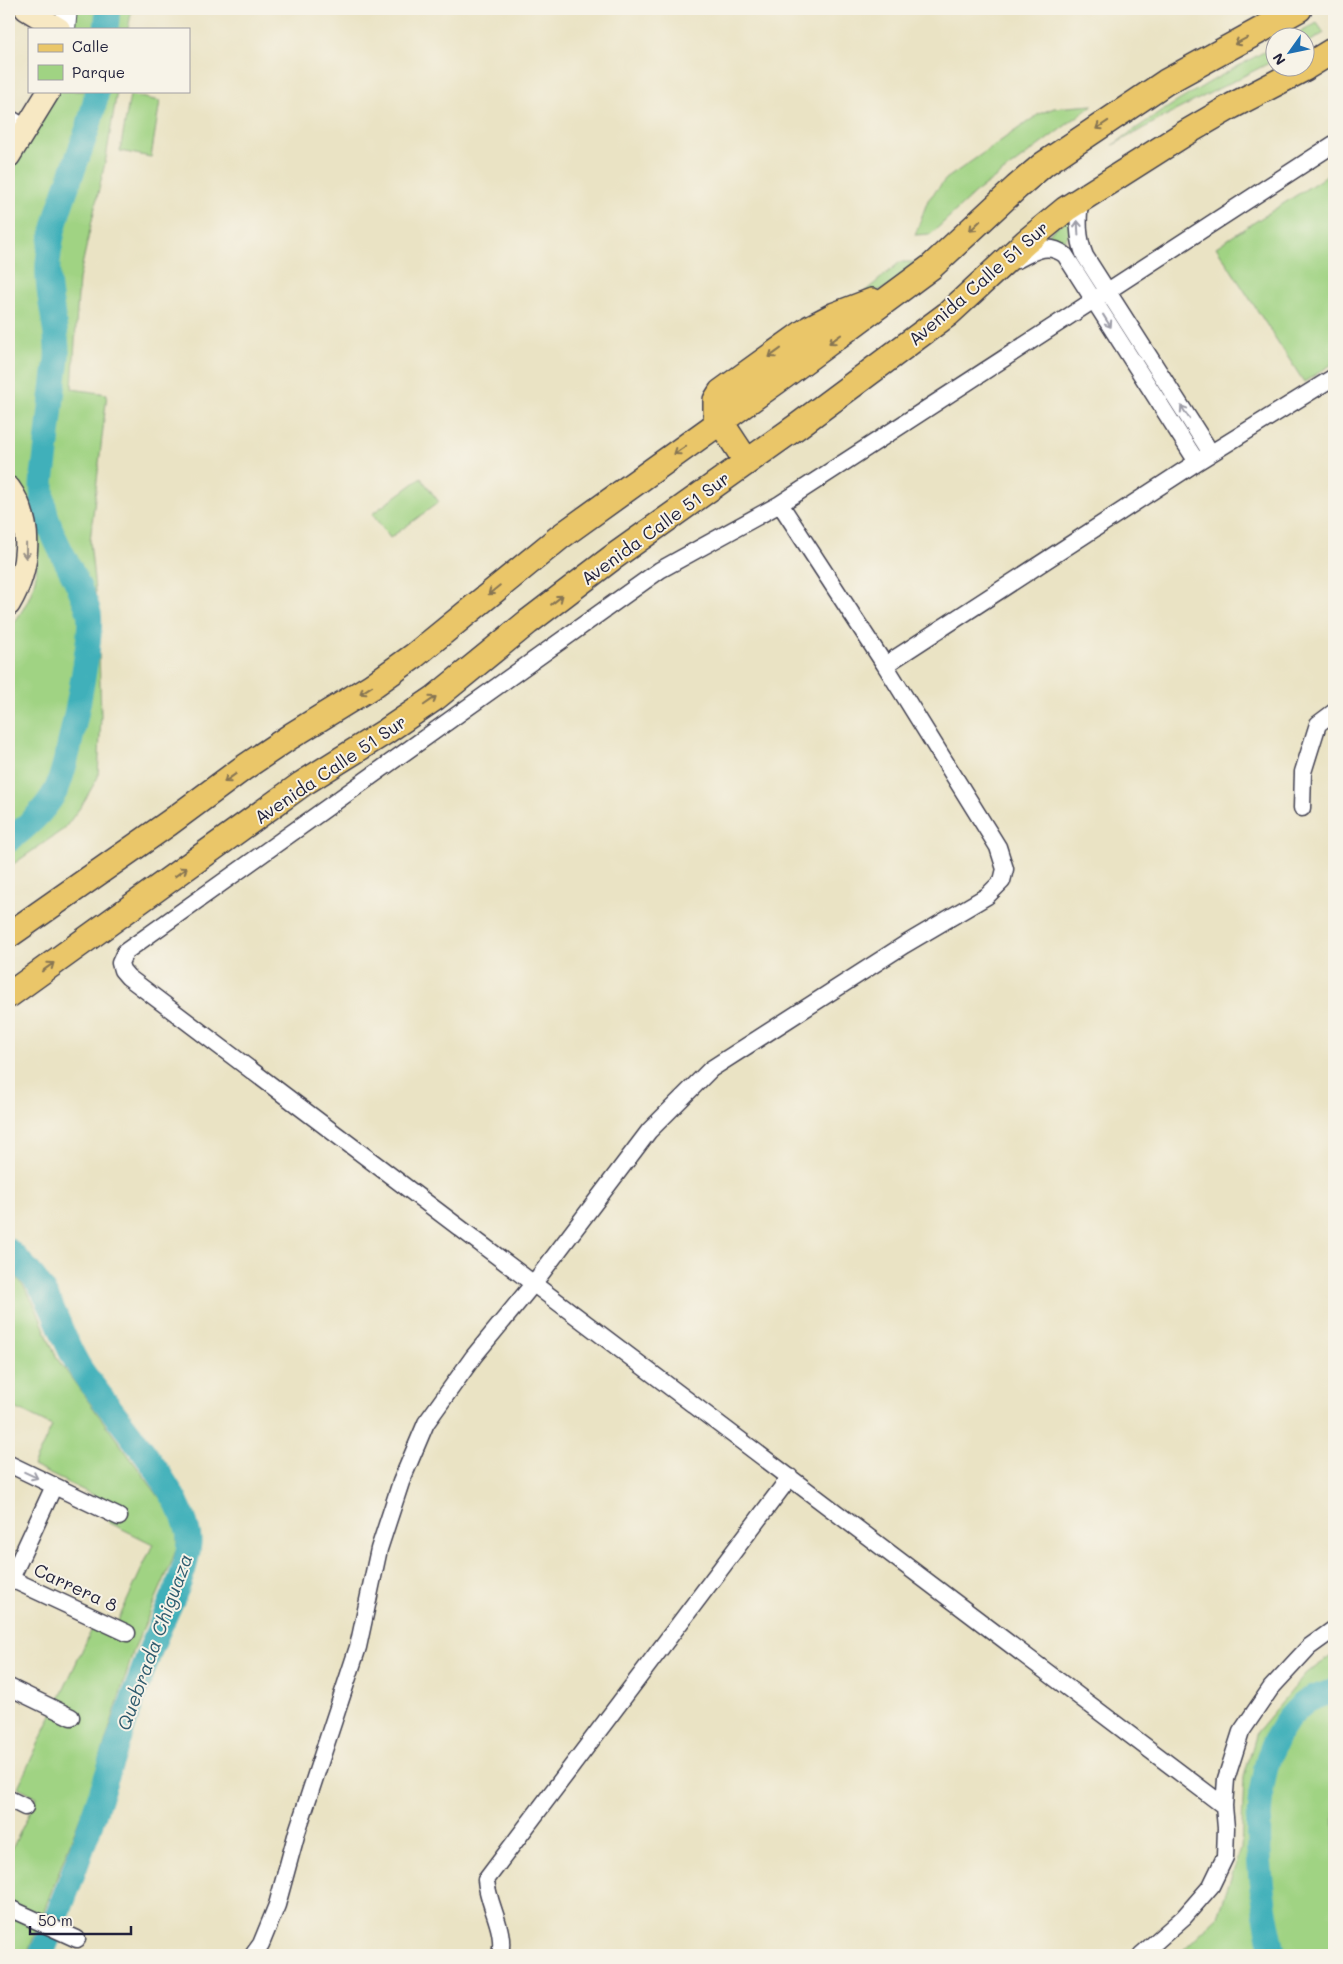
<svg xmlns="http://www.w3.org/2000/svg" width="1343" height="1964" viewBox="0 0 1343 1964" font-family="Mali,sans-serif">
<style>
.green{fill:#a0d383;stroke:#617a5f}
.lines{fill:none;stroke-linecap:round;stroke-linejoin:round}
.river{stroke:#40b0ba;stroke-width:25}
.minor-casing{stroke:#403f50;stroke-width:19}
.tertiary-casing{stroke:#403f50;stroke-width:22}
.secondary-casing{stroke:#403f50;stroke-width:25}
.primary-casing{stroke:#403f50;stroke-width:28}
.minor{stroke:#fff;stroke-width:16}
.tertiary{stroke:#fff;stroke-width:20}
.secondary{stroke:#f7e8c3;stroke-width:22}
.primary{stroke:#eac669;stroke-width:25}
.oneway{stroke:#867452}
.oneway2{stroke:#9c9ca7}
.oneway3{stroke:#978f86}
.labels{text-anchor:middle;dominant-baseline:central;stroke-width:4;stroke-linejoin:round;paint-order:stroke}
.street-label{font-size:18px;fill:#22223b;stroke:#f7f3e8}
.water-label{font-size:19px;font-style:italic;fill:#2e5b6e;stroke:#f7f3e8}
</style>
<rect width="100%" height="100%" fill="#f7f3e8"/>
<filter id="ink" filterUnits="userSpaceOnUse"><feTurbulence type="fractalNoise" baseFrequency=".02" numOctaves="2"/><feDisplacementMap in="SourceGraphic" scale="10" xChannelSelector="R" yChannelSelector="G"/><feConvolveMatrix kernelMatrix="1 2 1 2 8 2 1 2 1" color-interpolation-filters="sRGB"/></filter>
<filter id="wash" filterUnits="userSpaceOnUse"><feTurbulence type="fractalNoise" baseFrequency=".0096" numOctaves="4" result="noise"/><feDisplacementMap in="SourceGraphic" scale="20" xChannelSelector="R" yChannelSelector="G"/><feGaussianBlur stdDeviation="1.12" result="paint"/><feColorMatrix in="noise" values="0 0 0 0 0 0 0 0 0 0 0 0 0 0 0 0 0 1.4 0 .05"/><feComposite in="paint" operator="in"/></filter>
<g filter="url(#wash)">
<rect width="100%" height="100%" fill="#eae3c4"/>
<!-- green -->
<path class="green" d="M74,9H132L128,29H72Z
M1317,23L1324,33L1306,44V38L1292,37Z
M1275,46V60L1173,112L1113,145C1164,107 1219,76 1275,46Z
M57,91H117L106,158L79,279L72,389L107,394L90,541L98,620L101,716L98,777L82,805L64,829L9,867V631C15,621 22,612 27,602C49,560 29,519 14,479L9,473V171Z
M130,95L160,101L151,157L120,151Z
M1093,105L975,193L931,234L915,235L928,200L946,179L1039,114L1054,108Z
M1334,171V363L1304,382L1216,247Z
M1072,213C1070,246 1065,242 1036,246Z
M925,258L894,285L856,299L900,262H915Z
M421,478L439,502L390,538L372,514Z
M9,1269C37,1296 41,1327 58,1360L171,1513L177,1530V1547L171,1564L134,1649L90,1791L27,1955H9V1855L37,1797L18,1787L93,1627L111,1636L153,1544L108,1522L116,1506L33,1466L52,1426L9,1405V1343L11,1339L9,1338Z
M1334,1654V1955H1178L1218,1916L1241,1849L1244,1777L1257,1732L1306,1674Z"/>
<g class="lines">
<!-- river -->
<path class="river" d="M106,29L108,9
M9,840C26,828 45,810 55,792C67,772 94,634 89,613C77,570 42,533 42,487C42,476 45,464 46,452C49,428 51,405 54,381C55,371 58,359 57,349C56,320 46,292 48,263C53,202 87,150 97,91
M9,1251C21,1263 36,1277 44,1293C59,1318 65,1346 82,1371C107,1408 192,1501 189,1543C186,1580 161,1619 149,1654C112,1754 83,1857 41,1955
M1274,1955C1257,1887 1240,1750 1306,1702C1313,1697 1326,1694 1334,1691"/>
</g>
</g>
<g filter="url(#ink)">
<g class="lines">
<defs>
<path id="minor" d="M9,118L26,128
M1080,199C1078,219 1077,237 1085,256L1211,453
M1017,260C1034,251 1048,242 1065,255L1197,462
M780,504L885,665L1197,462L1334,377
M1302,808L1303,772L1318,724L1334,712
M9,1464L119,1517
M9,1578L127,1633
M9,1583L54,1486
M9,1687L71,1717
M9,1799L25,1807
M1224,1806L128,977L122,970L120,963L125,952L660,570L780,504L1334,144
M9,1908L77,1939
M253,1955L261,1944L277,1905L297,1832L358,1647L379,1549L401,1482L426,1423L474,1356L534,1283L649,1131L711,1069L904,945L987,896L1002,881L1005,869L998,847L885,665
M500,1955C506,1929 488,1906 486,1880L790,1477
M1141,1955L1184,1917L1211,1886L1225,1857L1226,1828L1224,1806L1226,1779L1241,1732L1271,1688L1309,1647L1334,1629"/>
<path id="tertiary" d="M65,29L67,9"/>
<path id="secondary" d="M26,9L59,29
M9,156L49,91
M9,488C34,523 30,569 9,604"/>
<path id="primary" d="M1306,67L1334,50
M747,462L716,415V400L721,392L810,328L835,315L872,301
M9,935L169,823L242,769L291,736L372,686L414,656L560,537L784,376L931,267L1017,187L1044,164L1166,82L1299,9
M9,995L302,784L385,732L435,698L528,622L612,558L799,425L948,314L1026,242L1066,209L1184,134L1232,106L1305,68"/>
</defs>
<!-- minor casing -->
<use href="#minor" class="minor-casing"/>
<!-- tertiary casing -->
<use href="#tertiary" class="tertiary-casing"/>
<!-- secondary casing -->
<use href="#secondary" class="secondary-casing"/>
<!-- primary casing -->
<use href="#primary" class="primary-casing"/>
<!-- minor -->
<use href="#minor" class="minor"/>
<!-- tertiary -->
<use href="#tertiary" class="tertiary"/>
<!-- secondary -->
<use href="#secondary" class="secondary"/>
<!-- primary -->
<use href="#primary" class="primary"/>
</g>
<!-- one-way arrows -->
<defs><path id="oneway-shaft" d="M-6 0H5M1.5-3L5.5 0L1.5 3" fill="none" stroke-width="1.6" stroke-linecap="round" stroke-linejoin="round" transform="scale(1.25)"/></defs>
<g class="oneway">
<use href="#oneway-shaft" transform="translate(1241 41) rotate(152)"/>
<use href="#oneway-shaft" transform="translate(1102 125) rotate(146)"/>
<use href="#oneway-shaft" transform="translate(975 226) rotate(136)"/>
<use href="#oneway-shaft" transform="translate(835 339) rotate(144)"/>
<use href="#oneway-shaft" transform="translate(775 353) rotate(144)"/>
<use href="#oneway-shaft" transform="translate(680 450) rotate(145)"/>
<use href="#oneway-shaft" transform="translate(494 590) rotate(141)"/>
<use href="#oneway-shaft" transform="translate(557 600) rotate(-38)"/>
<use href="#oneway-shaft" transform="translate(366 690) rotate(147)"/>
<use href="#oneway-shaft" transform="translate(430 701) rotate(-35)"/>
<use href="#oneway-shaft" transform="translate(230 778) rotate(144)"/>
<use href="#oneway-shaft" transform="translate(181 872) rotate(-36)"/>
<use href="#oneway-shaft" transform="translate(48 967) rotate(-36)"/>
</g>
<g class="oneway2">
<use href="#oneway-shaft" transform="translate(1078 228) rotate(-93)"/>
<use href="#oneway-shaft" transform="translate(1107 321) rotate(58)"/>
<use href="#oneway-shaft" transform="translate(1185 412) rotate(-123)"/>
<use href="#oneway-shaft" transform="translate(31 1475) rotate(25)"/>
</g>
<use class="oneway3" href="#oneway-shaft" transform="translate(26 551) rotate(91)"/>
</g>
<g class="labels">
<!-- street labels -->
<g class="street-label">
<text transform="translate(978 283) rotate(-41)">Avenida Calle 51 Sur</text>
<text transform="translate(655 528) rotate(-36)">Avenida Calle 51 Sur</text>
<text transform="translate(330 769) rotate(-34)">Avenida Calle 51 Sur</text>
<text transform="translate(76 1587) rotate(25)">Carrera 8</text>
</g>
<!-- water labels -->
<g class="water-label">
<text transform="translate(154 1642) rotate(-70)">Quebrada Chiguaza</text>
</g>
</g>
<!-- margin -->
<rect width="1343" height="1964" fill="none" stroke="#f7f3e8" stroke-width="30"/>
<!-- legend -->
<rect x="28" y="28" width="162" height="65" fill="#f7f3e8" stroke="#a29fa3"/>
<rect x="38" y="44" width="25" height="8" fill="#eac669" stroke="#a29fa3"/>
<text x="72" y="52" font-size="15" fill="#22223b">Calle</text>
<rect x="38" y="65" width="25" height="15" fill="#a0d383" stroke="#a29fa3"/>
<text x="72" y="78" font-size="15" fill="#22223b">Parque</text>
<!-- north arrow -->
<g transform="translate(1290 52) rotate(237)"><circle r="24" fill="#f7f3e8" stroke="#a29fa3"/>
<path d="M0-4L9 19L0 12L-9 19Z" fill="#1f6fb2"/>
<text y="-8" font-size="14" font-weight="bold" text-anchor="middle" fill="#22223b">N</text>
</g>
<!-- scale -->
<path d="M30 1926v8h101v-8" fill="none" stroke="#22223b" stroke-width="2.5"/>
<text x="38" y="1926" font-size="15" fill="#22223b" stroke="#f7f3e8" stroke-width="4" paint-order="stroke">50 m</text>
</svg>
